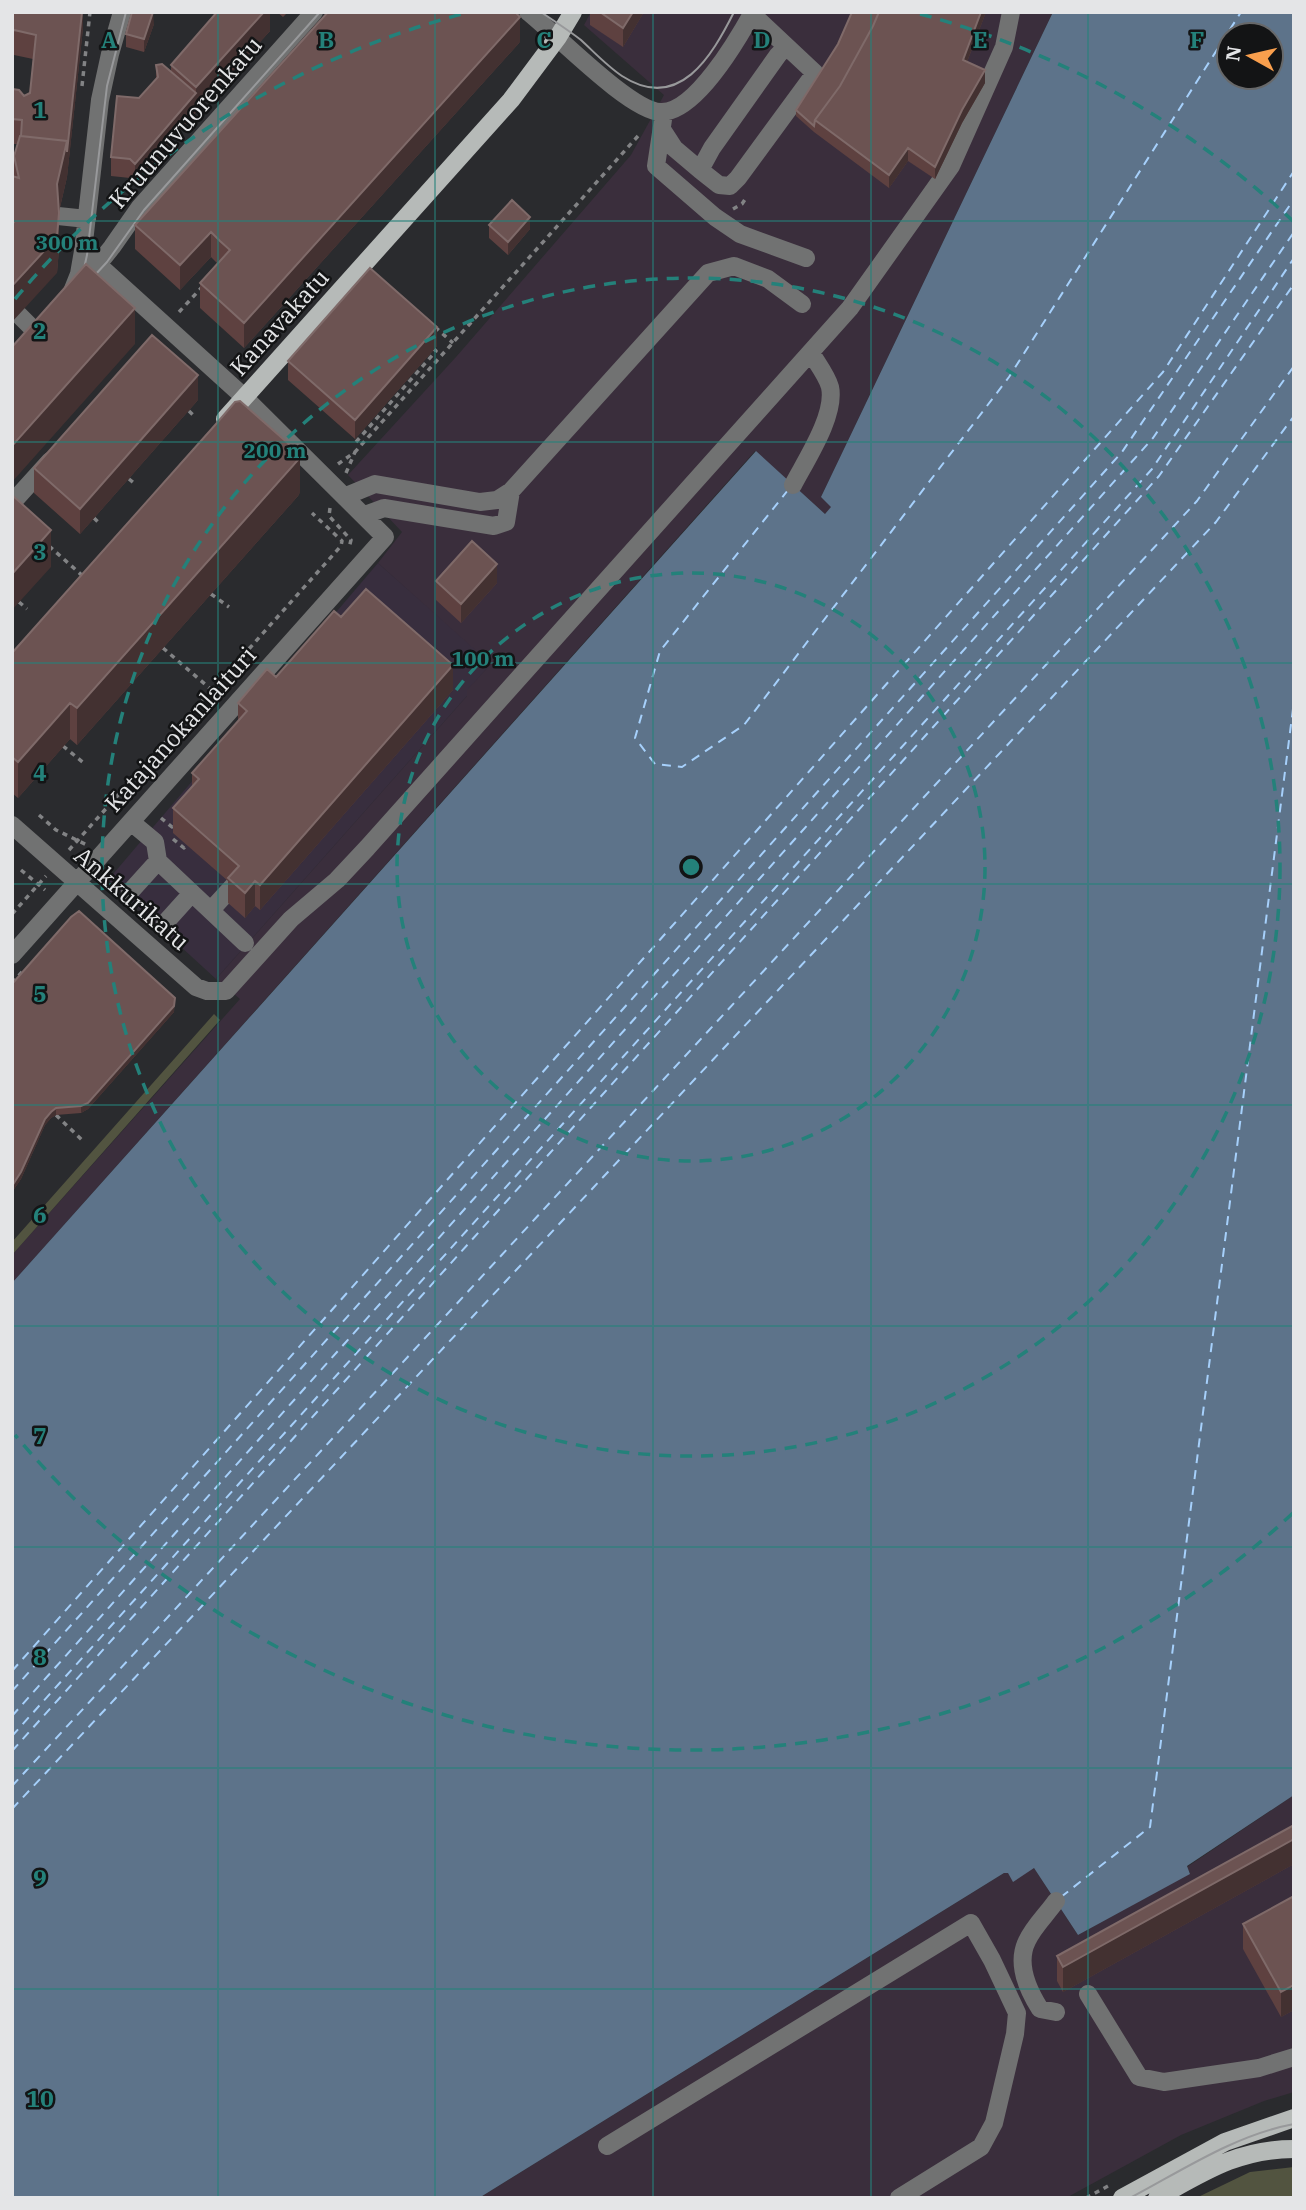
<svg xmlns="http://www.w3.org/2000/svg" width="1306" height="2210" viewBox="0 0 1306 2210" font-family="'IBM Plex Serif',serif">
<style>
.commercial{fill:#382e3e}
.industrial{fill:#3a2e3c}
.green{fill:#525440}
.water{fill:#5d738a;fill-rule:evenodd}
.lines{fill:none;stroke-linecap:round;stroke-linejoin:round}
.ferry{stroke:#a6d0fb;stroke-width:2;stroke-dasharray:9 7;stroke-linecap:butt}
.path{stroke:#828385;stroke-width:3.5;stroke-dasharray:5 5;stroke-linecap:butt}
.minor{stroke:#717272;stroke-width:18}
.major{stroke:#b6bab8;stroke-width:18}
.tram{stroke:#98999b;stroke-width:2}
.wall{fill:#5e4140}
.shaded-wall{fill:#433131}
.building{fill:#6c5352;stroke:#7f6a69;stroke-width:2}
.grid{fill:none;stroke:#24817a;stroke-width:2;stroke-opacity:0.55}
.ring{fill:none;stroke:#24817a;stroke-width:3.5;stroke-dasharray:12 9}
.labels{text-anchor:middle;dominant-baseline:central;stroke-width:5;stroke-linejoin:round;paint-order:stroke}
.street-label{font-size:24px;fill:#e4e5e7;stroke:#131415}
.grid-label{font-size:23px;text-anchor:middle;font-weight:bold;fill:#24817a;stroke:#131415;stroke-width:5;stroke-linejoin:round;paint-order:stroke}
.centre{fill:#24817a;stroke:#131415;stroke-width:3.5}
.ring-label{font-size:21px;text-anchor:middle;font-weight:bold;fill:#24817a;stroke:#131415;stroke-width:5;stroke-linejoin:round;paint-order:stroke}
</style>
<rect width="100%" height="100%" fill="#2a2b2e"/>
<!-- commercial -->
<path class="commercial" d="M378,563L492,663L468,690L467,696L216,979L108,880Z"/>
<!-- industrial -->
<path class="industrial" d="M591,12H1053L821,497L832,507L825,514L755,451L12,1283V1255L240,999L216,979L467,696V690L491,664L378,563L402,532L348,475L456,357L631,155L664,95L584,25Z
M1294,1795V2092L1264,2101L1181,2135L1066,2198H479L1004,1873L1034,1868L1078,1935L1190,1873L1187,1867Z"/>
<!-- green -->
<path class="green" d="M214,1014L220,1020L12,1255V1242Z
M1294,2167V2198H1196L1250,2172Z"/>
<!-- water -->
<path class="water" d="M1053,12H1294V1795L1187,1866L1190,1874L1078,1935L1034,1868L1013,1882L1008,1873H1004L479,2198H12V1283L756,451L825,514L831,507L821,497ZM1229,35H1271V77H1229Z"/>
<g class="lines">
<!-- ferry -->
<path class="ferry" d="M788,490L660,651L635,738L655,764L682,767L744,725L1009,377L1241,12
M12,1671L1163,372L1294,171
M12,1691L1122,452L1294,199
M12,1716L1153,438L1294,232
M12,1736L1152,469L1294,258
M12,1751L1159,476L1294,284
M12,1786L1197,501L1294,366
M12,1809L1216,522L1294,416
M1061,1897L1150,1827L1294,701"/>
<!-- path -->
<path class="path" d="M82,86L90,12
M733,209L742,204L746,198
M179,312L203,286
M435,327L453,343
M189,411L194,416
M356,442L436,351L434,349
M338,464L355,452L638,136L642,139
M346,473L355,452
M129,479L135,484
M330,508L329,516L351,540L349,548
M94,518L100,524
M49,546L85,578
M211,594L229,607
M19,602L27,609
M163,648L213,691
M63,746L85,764
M39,815L56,830L87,845
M161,818L172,827L175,823
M173,839L184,848L186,844
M69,850L341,546L342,541L312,513
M21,870L45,890
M12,914L46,876
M12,983L22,972
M56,1115L84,1142
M1086,2198L1108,2186"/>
<!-- minor -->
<path class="minor" d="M528,12C555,33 631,112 661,112C695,113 738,39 753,12
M752,14L815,73L738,178L730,186L719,185L700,170L712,148L778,55L786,47
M664,113L656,166L715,217L740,234L806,258
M663,131L674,148L700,170
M58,216L87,219
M92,272L112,247L140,207L314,12
M71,294L79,274L83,251L100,100L110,54L122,12
M19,315L37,333
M793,485C806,460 836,415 830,387C827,376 817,363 811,353
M346,496L375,484L480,502L497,500L511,491L708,273L734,266L768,279L802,304
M12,503L50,461
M365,515L384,508L494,526L506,522L511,491
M131,822L155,842L158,861
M12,825L196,987L207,991H226L291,919L337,880L367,848L850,308L951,166L1004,47L1011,12
M130,892L158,861L245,943
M211,910L233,886
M165,923L192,893
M12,955L385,537L244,397L83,251
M1088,1994L1139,2077L1164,2082L1259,2068L1294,2057
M1056,2012L1040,2009C1028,1990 1016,1963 1027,1941C1033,1927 1047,1914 1056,1901
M607,2146L971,1923L992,1960L1017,2013L1015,2034L994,2123L981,2147L899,2198"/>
<!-- major -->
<path class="major" d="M225,419L511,100L558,37L573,12
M1122,2198L1225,2142L1294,2118
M1157,2198C1204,2172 1238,2149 1294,2149"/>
<!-- tram -->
<path class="tram" d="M541,12C554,21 568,30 581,40C594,52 607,66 622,76C679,113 712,56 734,12
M81,282L87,255L107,86L126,12
M83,288L107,262L144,210L320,12
M1130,2198C1183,2170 1235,2135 1294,2124"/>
</g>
<!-- wall -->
<path class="wall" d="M12,12H83V28L67,177L59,212V249L57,273L14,177V156L17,144H12V89L24,96L30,93L33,59L14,55L12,58Z
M270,12V31L196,112L135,183L130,178L111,176V157L139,98L156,79V65L171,72V65Z
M277,12H288L283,17Z
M590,12H644L623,47L590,25Z
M852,12H986L967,62L985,83L962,123L935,179L908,161L889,188L814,132L796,116V110L838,44Z
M154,24L144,52L126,47V34Z
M520,42L244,348L200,308V283L217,263L211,257L180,290L135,249V225Z
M489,225L530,229L508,255L489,238Z
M437,346L355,439L288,380V361Z
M198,400L80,534L34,493V468Z
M300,492L298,496L77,745L70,739L18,798L12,793V653Z
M436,581L497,583L461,623L436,600Z
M341,617L453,690L260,910L255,906L245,918L228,903V881L173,833V808L192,787V773L238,721V703L276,677Z
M12,984L175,998L174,1012L88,1109L81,1113L56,1115L51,1118L45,1125L21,1179L12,1192Z
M1294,1825V1864L1063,1992L1057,1981V1956Z
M1294,1896V2010L1281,2017L1243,1949V1924Z"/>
<!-- shaded-wall -->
<path class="shaded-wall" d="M82,12H83V28L67,177L57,220V184Z
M153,12L154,24L144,52V39Z
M264,12H270V31L196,112L135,183V164L196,93V87Z
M633,12H644L623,47V28Z
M981,12H986L963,72V60Z
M520,17V42L244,348V323Z
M14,30V55L12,58V33Z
M985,70V83L962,123L935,179V167L962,110Z
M908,148V161L889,188V175Z
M59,213V249L57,273L12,322V286Z
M530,217V229L508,255V242Z
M211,232V257L180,290V265Z
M135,308V344L12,482V446Z
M437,327V346L355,439V420Z
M198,375V400L80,534V509Z
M300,456V492L298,496L77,745V708Z
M51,530V567L12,610V574Z
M497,564V583L461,623V604Z
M453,665V690L260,910V885Z
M70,703V739L18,798V762Z
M255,881V906L245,918V893Z
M174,1006V1012L88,1109L81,1113V1106Z
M56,1108V1115L51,1118L45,1125L21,1179L12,1192V1186L45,1119L51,1112Z
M1294,1839V1864L1063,1992V1967Z
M1294,1985V2010L1281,2017V1992Z"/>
<!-- building -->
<path class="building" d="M12,12H82L67,152V141L21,136L22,120L12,119V89L19,90L24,96L30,93L36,35L14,30L12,33Z
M132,12H153L144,39L126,34Z
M217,12H264L196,87L171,65Z
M328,12H515L520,17L244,323L200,283L230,250L220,241L211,232L180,265L135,225Z
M600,12H633L623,28Z
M852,12H879L873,26L840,86L815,120L814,126L796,110L838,44Z
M879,12H981L963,60L985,70L962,110L935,167L908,148L889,175L815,120L840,86L873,26Z
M162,64L196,93L135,164L130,159L111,157L117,96L139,98L158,77L156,65Z
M20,136L67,141L57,184L59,213L57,237L12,286V224L13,223H12V176L19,178L14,156Z
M512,200L530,217L508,242L489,225Z
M86,264L135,308L12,446V347Z
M370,268L437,327L355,420L288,361Z
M152,335L198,375L80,509L34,468Z
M240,401L298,452L300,456L298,460L77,708L70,703L18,762L12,757V653L216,424L235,402Z
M12,495L51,530L12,574Z
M472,541L497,564L461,604L436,581Z
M366,589L453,665L260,885L255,881L245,893L228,878L239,866L173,808L199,779L192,773L247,711L238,703L267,669L276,677L334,611L341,617Z
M79,911L175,998L174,1006L88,1103L81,1106L56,1108L51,1112L45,1119L21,1172L12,1186V984L71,917Z
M1294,1825V1839L1063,1967L1057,1956Z
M1294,1896V1985L1281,1992L1243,1924Z"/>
<!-- grid -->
<path class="grid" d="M218,12V2198M435,12V2198M653,12V2198M871,12V2198M1088,12V2198M12,221H1294M12,442H1294M12,663H1294M12,884H1294M12,1105H1294M12,1326H1294M12,1547H1294M12,1768H1294M12,1989H1294"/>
<!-- distance rings -->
<g class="ring">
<circle cx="691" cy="867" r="294"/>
<circle cx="691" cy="867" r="589"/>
<path d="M1293 1513A883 883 0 0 1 15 1435M15 299A883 883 0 0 1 462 14M920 14A883 883 0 0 1 1293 221"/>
</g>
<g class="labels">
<!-- street labels -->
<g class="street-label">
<text transform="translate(185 122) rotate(-49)">Kruunuvuorenkatu</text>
<text transform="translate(279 322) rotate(-48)">Kanavakatu</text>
<text transform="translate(180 729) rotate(-48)">Katajanokanlaituri</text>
<text transform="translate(132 898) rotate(41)">Ankkurikatu</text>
</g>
</g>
<g class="grid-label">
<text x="109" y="48">A</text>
<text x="326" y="48">B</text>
<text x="544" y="48">C</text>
<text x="762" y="48">D</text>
<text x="980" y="48">E</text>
<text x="1197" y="48">F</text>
<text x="40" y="118">1</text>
<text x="40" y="339">2</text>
<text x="40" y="560">3</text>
<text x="40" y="781">4</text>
<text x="40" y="1002">5</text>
<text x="40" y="1223">6</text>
<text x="40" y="1444">7</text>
<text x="40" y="1665">8</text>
<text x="40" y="1886">9</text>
<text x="40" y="2107">10</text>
</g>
<circle cx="691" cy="867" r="10" class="centre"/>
<g class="ring-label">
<text x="67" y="250">300 m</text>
<text x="275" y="458">200 m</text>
<text x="483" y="666">100 m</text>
</g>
<!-- border -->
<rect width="1306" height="2210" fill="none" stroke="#e4e5e7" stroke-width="28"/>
<!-- north arrow -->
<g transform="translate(1250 56) rotate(278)"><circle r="33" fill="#131415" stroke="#676869" stroke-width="2"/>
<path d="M0-5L12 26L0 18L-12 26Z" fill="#f99f4d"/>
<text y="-10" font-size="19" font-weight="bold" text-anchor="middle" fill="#e4e5e7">N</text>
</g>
</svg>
